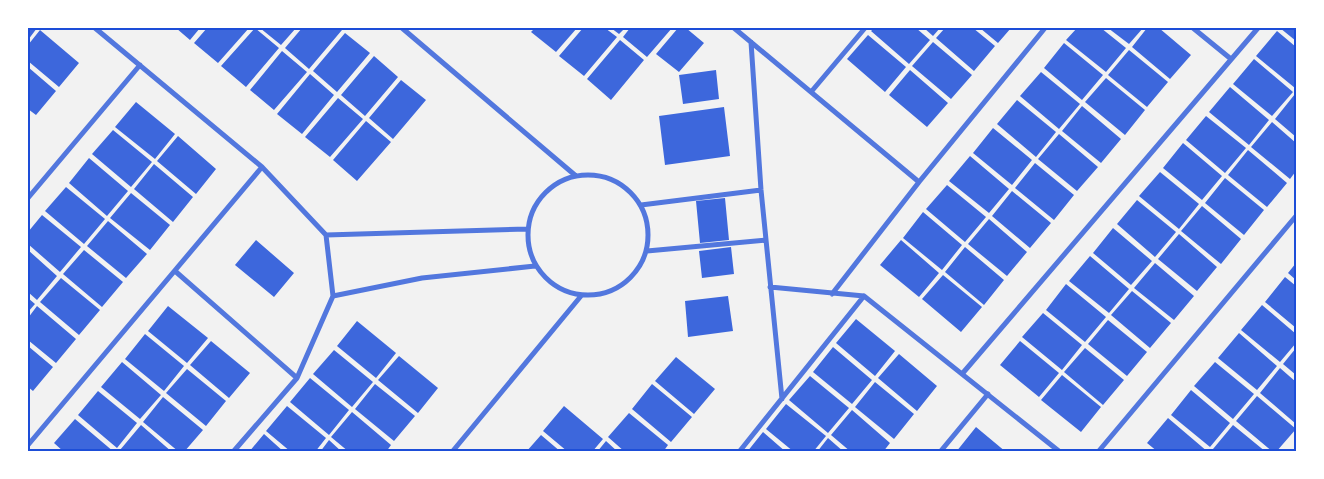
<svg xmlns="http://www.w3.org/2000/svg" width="1324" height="479" viewBox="0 0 1324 479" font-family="Spectral,serif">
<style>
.building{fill:#3d67dc}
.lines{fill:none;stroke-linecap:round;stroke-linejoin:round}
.minor{stroke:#5277de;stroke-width:5}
.neatline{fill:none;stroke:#1d4ed8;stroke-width:2}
</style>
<rect width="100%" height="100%" fill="#f2f2f2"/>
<!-- building -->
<path class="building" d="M28,28H37L28,40Z
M176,28H200L190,40Z
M207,28H249L218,63L194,43Z
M255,28L279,48L246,87L221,66Z
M260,28H296L281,45Z
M302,28H339L342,30L309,69L285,48Z
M535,28H577L556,52L531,32Z
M583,28H605L617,37L584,76L559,56Z
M611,28H625L619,34Z
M630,28H672L647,57L623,37Z
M678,28H686L704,43L679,72L656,54Z
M874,28H916L930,40L909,64L871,31Z
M924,28H940L933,36Z
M945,28H973L995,46L974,71L936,38Z
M980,28H1011L998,43Z
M1077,28H1101L1126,48L1106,72L1066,40Z
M1108,28H1143L1129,44Z
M1147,28H1159L1191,55L1170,79L1132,47Z
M1280,28H1296V41Z
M40,30L79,63L59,87L28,61V45Z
M1277,31L1296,47L1295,88L1256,56Z
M345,33L370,53L337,92L313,71Z
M868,35L906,67L885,92L847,59Z
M620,40L644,60L611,100L587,79Z
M933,42L972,75L951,99L912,66Z
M1064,43L1103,75L1082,100L1044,68Z
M1129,50L1168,82L1147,107L1108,75Z
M282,51L307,72L274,110L250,90Z
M374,56L398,77L365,116L341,95Z
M1254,59L1293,92L1272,116L1233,84Z
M28,67L56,91L36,115L28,109Z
M716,70L719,99L683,104L679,75Z
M910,70L948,103L927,127L889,95Z
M1041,72L1080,104L1059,129L1020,96Z
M310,74L334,95L302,134L277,114Z
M1106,78L1145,110L1125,135L1085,102Z
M401,80L426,100L393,139L369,118Z
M1230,87L1269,120L1249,145L1209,112Z
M1295,94L1296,95V137L1275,119Z
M338,98L363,119L330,157L305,137Z
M1017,100L1056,132L1036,157L997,124Z
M136,102L175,134L155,159L115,127Z
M1082,106L1121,139L1101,163L1062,131Z
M724,107L730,156L665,165L659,116Z
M1206,116L1246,148L1225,173L1186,140Z
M366,121L391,142L357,181L333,160Z
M1272,122L1296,143V171L1290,179L1251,147Z
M993,128L1032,160L1012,185L973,153Z
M113,130L152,162L131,187L92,154Z
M1059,134L1098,167L1077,191L1038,159Z
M178,136L216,169L196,194L157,161Z
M1183,143L1222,176L1202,200L1163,168Z
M1248,150L1287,183L1267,207L1228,175Z
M970,156L1009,189L989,213L949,181Z
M89,158L128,191L107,216L69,183Z
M1035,163L1074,195L1054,220L1015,188Z
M154,164L193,197L173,222L134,189Z
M1160,172L1199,204L1179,229L1139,196Z
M1225,178L1264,210L1244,235L1205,203Z
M947,185L986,217L965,242L926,209Z
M66,187L105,219L84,244L45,211Z
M1012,191L1051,223L1030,248L992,216Z
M131,193L170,225L150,250L110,218Z
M725,198L729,240L700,243L696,201Z
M1137,200L1176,232L1155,257L1117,224Z
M1202,206L1241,239L1221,264L1181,231Z
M923,212L962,245L942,270L903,238Z
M42,215L81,247L60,272L28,244V232Z
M989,219L1027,252L1007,276L968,244Z
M108,221L147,254L126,278L87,246Z
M1113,228L1152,261L1131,285L1093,253Z
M1179,234L1217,267L1197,291L1158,259Z
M256,240L294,273L274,297L235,265Z
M901,240L939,273L919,297L880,265Z
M731,247L734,274L702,278L699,251Z
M965,247L1004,280L984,305L945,272Z
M28,250L57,276L37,300L28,292Z
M84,250L123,282L102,307L63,274Z
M1090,256L1129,289L1109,313L1069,281Z
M1155,263L1194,296L1174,320L1134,288Z
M1296,263V280L1288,273Z
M943,275L982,307L961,332L922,299Z
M1285,277L1296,286V328L1265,302Z
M61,278L100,310L79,335L40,302Z
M1066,284L1106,317L1085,342L1046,310Z
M1132,291L1171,323L1150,348L1111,315Z
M728,296L733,331L688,337L685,301Z
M28,298L35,304L28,312Z
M1262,305L1296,334V343L1280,362L1241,330Z
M37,306L76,339L56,363L28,340V318Z
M168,306L208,338L187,363L148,331Z
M1043,313L1082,345L1062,370L1022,337Z
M856,319L895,351L875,376L836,343Z
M1108,320L1147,352L1127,376L1088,344Z
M357,321L396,353L376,378L337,346Z
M1239,333L1277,366L1257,390L1218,358Z
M145,334L184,366L164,391L125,359Z
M211,341L250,373L229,398L190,365Z
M1020,341L1059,373L1039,397L1000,365Z
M28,346L53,367L33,391L28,387Z
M833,347L872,380L852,404L813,372Z
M1085,348L1124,380L1103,405L1064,372Z
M1296,348V375L1283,364Z
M334,350L373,382L352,407L313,374Z
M899,354L937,386L917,411L878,378Z
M399,356L438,388L418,413L378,380Z
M676,357L715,389L694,414L655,381Z
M122,362L161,395L140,419L101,387Z
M1215,362L1254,394L1233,419L1194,386Z
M1280,368L1296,382V424L1260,393Z
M187,369L226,401L206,426L166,393Z
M1062,375L1101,407L1081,432L1041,400Z
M810,376L849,408L828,433L789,400Z
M310,378L349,410L329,435L290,402Z
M875,382L914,414L894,439L855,407Z
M375,384L415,416L394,441L355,409Z
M652,384L692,417L671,442L632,409Z
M1191,390L1230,423L1210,447L1171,415Z
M98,391L137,423L117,448L78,415Z
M1257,396L1296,429L1276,452H1273L1236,421Z
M163,397L203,430L184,452H179L143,422Z
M786,404L826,436L813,452H794L766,429Z
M287,406L326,438L315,452H291L266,431Z
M564,406L603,439L592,452H568L543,431Z
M852,410L890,443L883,452H851L831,435Z
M352,412L391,445L386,452H349L331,437Z
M629,413L668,445L663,452H625L608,437Z
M1168,418L1208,452H1158L1147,443Z
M75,419L114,452H64L54,443Z
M141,425L172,452H121L120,450Z
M1233,425L1266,452H1215L1213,449Z
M976,427L1006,452H956Z
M763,432L786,452H747Z
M264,434L284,452H249Z
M541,435L561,452H526Z
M828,438L844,452H817Z
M329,440L342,452H320Z
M606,441L618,452H597Z"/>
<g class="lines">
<!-- minor -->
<path class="minor" d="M95,28L262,167L326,235L333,296L297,378L233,452
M402,28L576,176
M734,28L919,182
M1193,28L1231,59
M751,42L761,190L782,399
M811,92L865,28
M528 235a60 60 0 1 1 120 0a60 60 0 1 1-120 0Z
M28,198L140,65
M641,205L761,190
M326,235L527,229
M647,251L766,240
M175,271L297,378
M770,287L864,296L1060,452
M832,294L919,182L1045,28
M333,296L422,278L535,266
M962,374L1258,28
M28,445L262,167
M452,452L581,296
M739,452L864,296
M940,452L988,394
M1098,452L1296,216"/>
</g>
<!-- border -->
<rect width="1324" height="479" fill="none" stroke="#ffffff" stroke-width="58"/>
<rect x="29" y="29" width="1266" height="421" class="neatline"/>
</svg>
